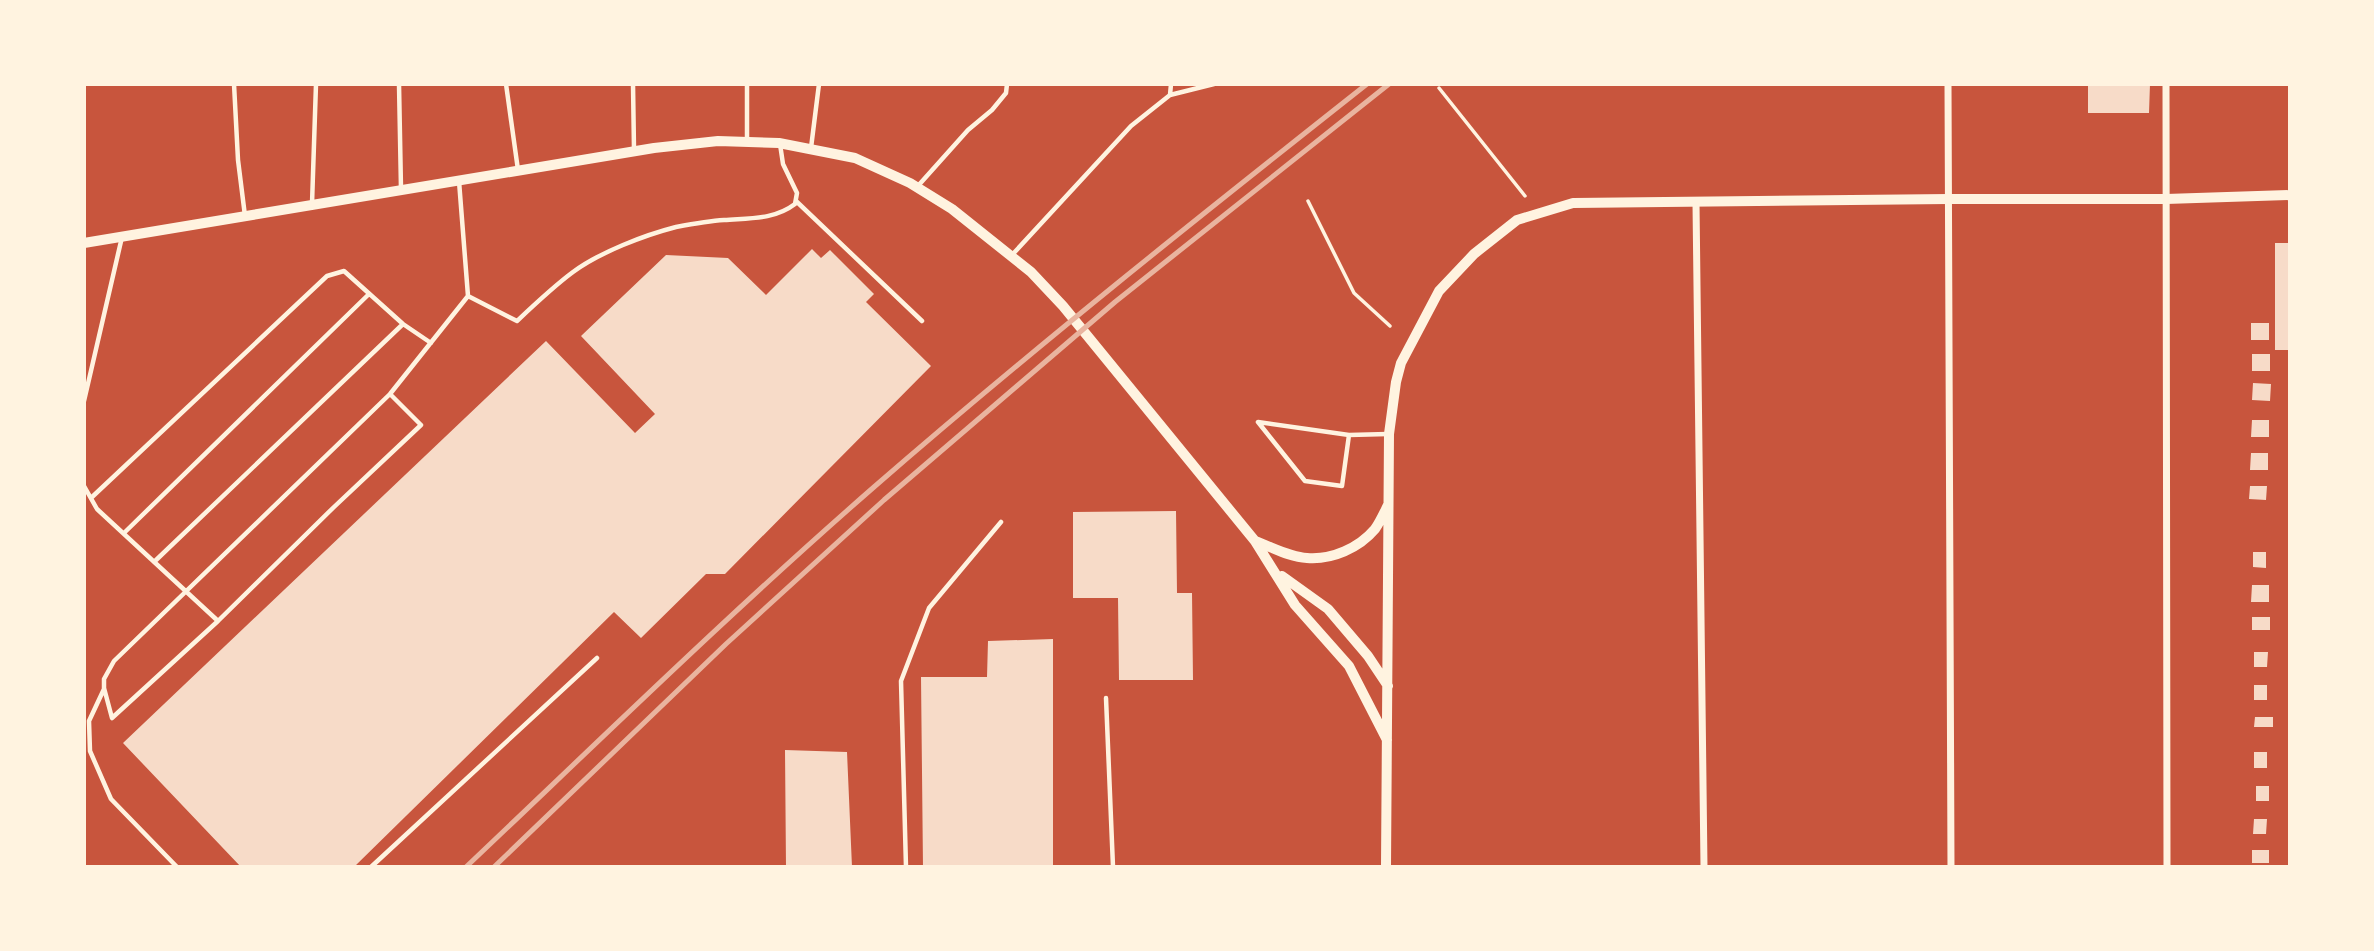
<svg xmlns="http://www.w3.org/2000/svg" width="2374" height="951" viewBox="0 0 2374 951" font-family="'Libre Baskerville',serif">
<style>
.building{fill:#f7dbc8}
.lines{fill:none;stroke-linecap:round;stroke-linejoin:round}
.path{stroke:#fff3e0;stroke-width:3.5}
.service{stroke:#fff3e0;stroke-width:4.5}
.minor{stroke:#fff3e0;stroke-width:7}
.tertiary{stroke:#fff3e0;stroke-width:10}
.rail{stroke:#e9b49f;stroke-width:5}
</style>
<rect width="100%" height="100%" fill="#c8553d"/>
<!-- building -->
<path class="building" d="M2088,84H2150L2149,113H2088Z
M2275,243H2290V350H2275Z
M812,249L821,258L830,250L874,294L866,302L931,366L725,574H706L641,638L614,612L354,867H241L123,743L546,341L635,433L655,414L581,336L666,255L728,258L766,295Z
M2251,323H2269V340H2251Z
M2252,354H2270V371H2252Z
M2253,383L2271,384L2270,401L2252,400Z
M2252,420H2269V437H2251Z
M2251,453H2268V470H2250Z
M2250,486H2267L2266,500L2249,499Z
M1176,511L1177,593H1192L1193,680H1119L1118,598H1073V512Z
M2253,552H2266V568L2253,567Z
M2252,585H2269V602H2251Z
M2252,617H2270V630H2252Z
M1053,639V867H923L921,677H987L988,641Z
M2254,652H2268L2267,667H2254Z
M2254,685H2267V700H2254Z
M2255,717H2273V727H2254Z
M785,750L847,752L852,867H786Z
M2254,752H2267V768H2254Z
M2256,786H2269V801H2256Z
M2254,819H2267L2266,834H2253Z
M2252,850H2269V863H2252Z"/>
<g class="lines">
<!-- path -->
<path class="path" d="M1439,88L1525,196
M1308,201L1354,293L1390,326"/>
<!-- service -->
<path class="service" d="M234,84L238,160L245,216
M399,84L401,189
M506,84L518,170
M633,84L634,150
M1170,95L1171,84
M747,141V84
M811,148L819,84
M917,187L968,130L992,110L1006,93L1007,84
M796,201L922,321
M312,204L316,84
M1012,255L1131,126L1170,95L1214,84
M468,296L517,321C535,304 554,286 573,272C600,252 645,235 676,227C692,224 708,221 724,220C749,218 774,220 795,204L797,193L783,164L780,144
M84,401L122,237
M1349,435L1342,486L1305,481L1258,422L1349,435L1388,434
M84,486L97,509L218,621L112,718L104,688V679L114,661L390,394L468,296L459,181
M91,498L327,276L344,271L403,324L431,343
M124,533L369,294
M154,562L403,324
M218,621L334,507L421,425L390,394
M104,689L89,721L90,751L111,799L177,867
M1106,698L1113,867
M371,867L597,658
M906,867L901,681L929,608L1001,522"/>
<!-- minor -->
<path class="minor" d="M1948,84L1951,867
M2166,84L2167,867
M1696,203L1704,867"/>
<!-- tertiary -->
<path class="tertiary" d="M84,243L654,148L718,141L779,143L855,158L910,183L952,209L1031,272L1063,306L1255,541L1295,605L1349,666L1387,740
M1255,541C1272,547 1289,557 1307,558C1332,560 1359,548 1375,529C1380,522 1384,513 1388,505
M1282,576L1328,609L1368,656L1388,686
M1386,867L1389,434L1396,382L1401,363L1439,291L1474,254L1517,220L1573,203L1949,199H2166L2290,195"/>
<!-- rail -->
<path class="rail" d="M466,867C601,739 734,609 874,487C1035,347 1200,216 1367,84
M494,867L726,644L884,500L1115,302L1389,84"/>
</g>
<!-- border -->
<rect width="2374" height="951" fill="none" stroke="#fff3e0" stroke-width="172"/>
</svg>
